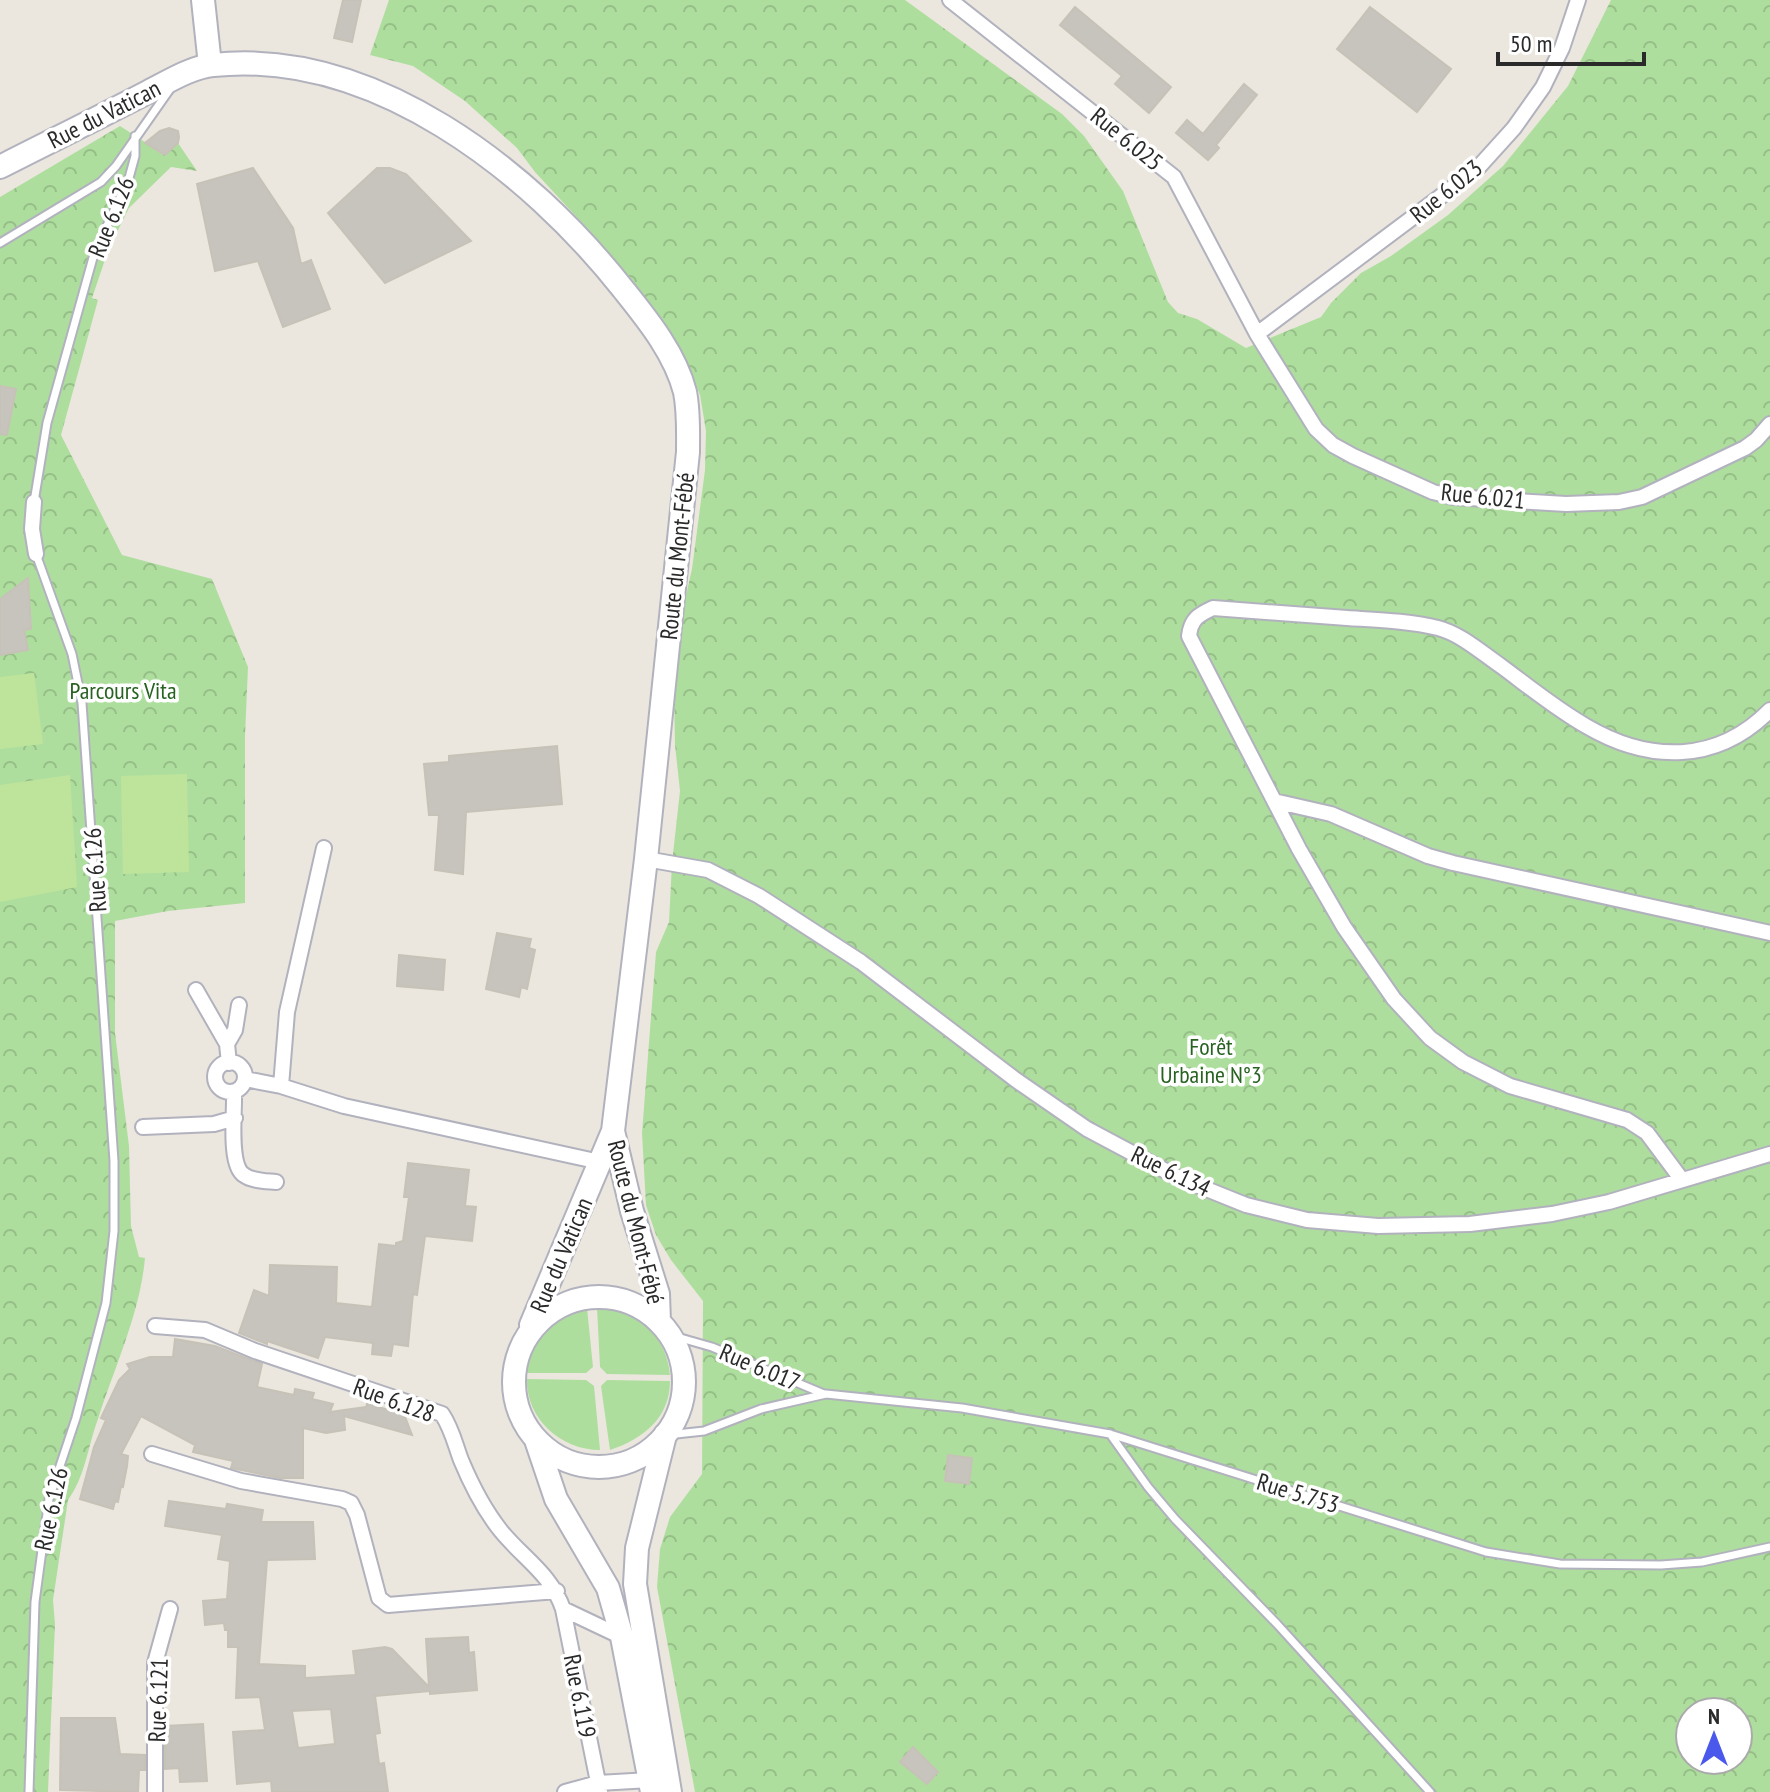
<svg xmlns="http://www.w3.org/2000/svg" width="1770" height="1792" viewBox="0 0 1770 1792" font-family="'PT Sans Narrow',sans-serif">
<style>
.park{fill:url(#park-crowns);fill-rule:evenodd}
.garden{fill:#aede9e}
.pitch{fill:#bee49b}
.building{fill:#c7c3bd;stroke:#c7c2b7;stroke-width:2;fill-rule:evenodd}
.lines{fill:none;stroke-linecap:round;stroke-linejoin:round}
.lane-casing{stroke:#b1b2bd;stroke-width:11}
.street-casing{stroke:#b1b2bd;stroke-width:18}
.secondary-casing{stroke:#b1b2bd;stroke-width:26}
.lane{stroke:#fff;stroke-width:7}
.street{stroke:#fff;stroke-width:14}
.secondary{stroke:#fff;stroke-width:22}
.labels{text-anchor:middle;dominant-baseline:central;stroke-width:7;stroke-linejoin:round;paint-order:stroke}
.street-label{font-size:24px;fill:#2a2a2a;stroke:#fff}
.park-label{font-size:24px;fill:#276220;stroke:#fff}
</style>
<defs>
<pattern id="park-crowns" width="20" height="18" patternUnits="userSpaceOnUse" patternTransform="scale(2)"><rect width="20" height="18" fill="#aede9e"/><path d="M2 6a3 3 0 1 1 6 0M12 15a3 3 0 1 1 6 0" fill="none" stroke="#96bf88"/></pattern>
</defs>
<rect width="100%" height="100%" fill="#ebe7de"/>
<!-- park -->
<path class="park" d="M389,0H905L1062,114L1084,136L1123,191L1168,302L1178,313L1197,319L1246,348L1321,317L1331,303L1361,273L1391,256L1448,215L1503,166L1568,86L1611,0H1770V1792H695L657,1587L660,1549L670,1517L702,1474L703,1301L671,1260L656,1235L646,1205L642,1133L656,952L669,922L672,863L680,791L675,745L674,690L681,617L692,569L705,470L706,431L700,395L688,365L668,330L629,276L613,262L596,238L535,172L517,148L465,101L413,66L370,55ZM1690,1712H1738V1760H1690Z
M120,126L165,155L178,143L197,171L171,167L129,208L109,248L92,298L98,300L61,435L122,555L212,579L248,667L245,736V903L168,911L115,921V1033L129,1146L131,1226L139,1257L145,1258C140,1313 115,1366 98,1419C88,1446 85,1477 68,1500L53,1600L55,1624L48,1792H0V197Z"/>
<!-- garden -->
<path class="garden" d="M587,1308L593,1367L586,1373H527C531,1337 555,1319 587,1308Z
M597,1308C636,1308 667,1336 670,1375L607,1374L600,1367Z
M527,1379L586,1380L594,1386L600,1450C561,1450 526,1419 527,1379Z
M607,1380L670,1381C670,1418 643,1439 610,1450L601,1386Z"/>
<!-- pitch -->
<path class="pitch" d="M34,673L43,744L0,749V677Z
M187,774L189,872L123,874L121,776Z
M70,775L77,887L0,902V785Z"/>
<!-- building -->
<path class="building" d="M343,0H361L352,42L334,38Z
M1075,7L1171,87L1149,113L1115,84L1122,76L1060,25Z
M1370,7L1451,69L1417,112L1337,49Z
M1244,84L1257,95L1216,145L1219,148L1208,160L1176,133L1187,120L1203,134Z
M169,128L178,131L179,137L178,143L165,155L145,143L160,131Z
M253,168L293,228L301,264L311,260L330,309L283,327L258,261L215,271L197,184Z
M377,168H390L406,174L471,241L385,283L328,213Z
M0,386L16,389L7,435L0,434Z
M28,578L31,629L24,630L28,650L0,655V599Z
M557,746L562,804L466,812L463,874L435,870L439,815H429L424,764L449,762V756Z
M497,933L531,939L529,948L535,950L527,989L521,987L519,997L486,989Z
M399,955L445,960L443,990L397,986Z
M408,1163L469,1170L465,1206L476,1207L472,1241L425,1236L417,1295L413,1294L408,1346L393,1344L391,1356L372,1354L373,1343L325,1337L318,1358L267,1341V1344L239,1333L254,1290L269,1296L270,1265L337,1267L336,1303L372,1307L379,1244L396,1246V1243L403,1241L409,1197H404Z
M175,1339L215,1346L262,1364L257,1387L294,1395L295,1389L314,1393L312,1399L333,1404L330,1412L366,1407L367,1404L404,1414L412,1435L344,1416L345,1430L326,1433L303,1428V1478H280L231,1468L233,1461L193,1452L195,1445L141,1416L121,1454L128,1456L127,1466L123,1487L121,1486L118,1502L115,1501L113,1509L80,1499L94,1447L106,1420L101,1418L119,1380L130,1369L127,1364L150,1357H173Z
M948,1455L972,1458L969,1484L945,1481Z
M169,1501L226,1509L227,1504L263,1510L261,1522H313L315,1559L267,1560L259,1664L305,1666V1678L356,1675L353,1651L385,1647L392,1649L429,1687L426,1639L468,1637L469,1653L474,1652L477,1690L430,1694V1691L375,1696L380,1733L375,1734L379,1764L384,1763L388,1792H272L271,1781L237,1784L233,1732L265,1730L260,1697L236,1698L238,1647H228V1630H225L224,1623L205,1625L203,1601L227,1599L230,1561L218,1559L222,1535L165,1526ZM331,1709L335,1744L298,1748L292,1711Z
M61,1718H115L120,1754L145,1755V1770H139L138,1792L60,1790Z
M203,1724L207,1781L180,1782L179,1768L165,1769V1726Z
M913,1747L938,1772L927,1784L900,1762Z"/>
<g class="lines">
<defs>
<path id="lane" d="M0,243L101,182L116,166L170,89
M34,502L47,423L94,254L129,178L135,156V136
M670,1335L712,1347L824,1394
M1110,1434L1148,1487L1175,1519L1277,1624L1430,1792
M667,1435L704,1431L761,1409L826,1394L962,1408L1110,1434L1486,1552L1560,1564L1661,1565L1702,1562L1770,1547
M29,1792L35,1602L40,1565L49,1499L76,1418L106,1303L114,1231V1161L82,703L72,654L36,554"/>
<path id="street" d="M950,0L1174,177L1257,334L1316,429L1333,445L1353,456L1433,492L1453,497L1566,504L1619,502L1642,497L1745,448L1756,440L1770,424
M1257,334L1476,170L1514,128L1543,87L1562,48L1578,0
M34,502L32,529L36,554
M1274,801L1331,814L1428,856L1453,863L1770,933
M646,859L708,870L759,896L861,962L1016,1080L1087,1129L1179,1178L1246,1205L1307,1220L1378,1226L1470,1224L1552,1214L1609,1202L1770,1154
M196,990L227,1044L229,1063
M227,1044L235,1030L239,1005
M215 1077a15 15 0 1 1 30 0a15 15 0 1 1-30 0Z
M245,1079L281,1086L344,1106L600,1162
M281,1086L287,1012L324,848
M234,1092C235,1110 228,1165 244,1175C252,1181 266,1181 276,1182
M143,1127L214,1124L235,1118
M1682,1180L1647,1133L1627,1120L1510,1086L1463,1062L1430,1038L1394,999L1344,927L1299,849L1189,636C1191,619 1198,615 1213,608C1258,611 1302,615 1347,618C1377,620 1409,621 1438,628C1461,634 1482,653 1501,666C1528,686 1556,709 1586,726C1649,763 1717,764 1770,710
M155,1326L205,1330L255,1351L442,1414C452,1429 455,1444 461,1460C471,1484 485,1511 501,1531C524,1559 551,1574 563,1609L622,1637
M152,1454L241,1481L342,1499L351,1503L357,1515L379,1598L388,1605L557,1591
M563,1609L600,1792
M155,1792V1663L170,1609
M565,1792L598,1783L650,1780"/>
<path id="secondary" d="M203,0L210,65
M0,167C49,142 98,118 146,93C166,83 191,67 213,65C373,48 529,170 623,289C647,319 675,353 685,392C689,412 688,432 688,452L646,859L613,1131L632,1211L658,1294L659,1322
M514 1382a85 85 0 1 1 170 0a85 85 0 1 1-170 0Z
M531,1325L613,1131
M665,1435L637,1548L635,1584L670,1792
M536,1440L556,1499L608,1588L622,1637L652,1792"/>
</defs>
<!-- lane casing -->
<use href="#lane" class="lane-casing"/>
<!-- street casing -->
<use href="#street" class="street-casing"/>
<!-- secondary casing -->
<use href="#secondary" class="secondary-casing"/>
<!-- lane -->
<use href="#lane" class="lane"/>
<!-- street -->
<use href="#street" class="street"/>
<!-- secondary -->
<use href="#secondary" class="secondary"/>
</g>
<g class="labels">
<!-- street labels -->
<g class="street-label">
<text transform="translate(104 114) rotate(-27)">Rue du Vatican</text>
<text transform="translate(1127 139) rotate(39)">Rue 6.025</text>
<text transform="translate(1446 191) rotate(-39)">Rue 6.023</text>
<text transform="translate(111 217) rotate(-68)">Rue 6.126</text>
<text transform="translate(1483 496) rotate(6)">Rue 6.021</text>
<text transform="translate(677 556) rotate(-84)">Route du Mont-Fébé</text>
<text transform="translate(95 870) rotate(-94)">Rue 6.126</text>
<text transform="translate(1171 1171) rotate(26)">Rue 6.134</text>
<text transform="translate(636 1222) rotate(76)">Route du Mont-Fébé</text>
<text transform="translate(561 1255) rotate(-67)">Rue du Vatican</text>
<text transform="translate(760 1367) rotate(23)">Rue 6.017</text>
<text transform="translate(394 1400) rotate(20)">Rue 6.128</text>
<text transform="translate(1298 1493) rotate(17)">Rue 5.753</text>
<text transform="translate(51 1509) rotate(-78)">Rue 6.126</text>
<text transform="translate(580 1696) rotate(79)">Rue 6.119</text>
<text transform="translate(158 1700) rotate(-88)">Rue 6.121</text>
</g>
<!-- park labels -->
<g class="park-label">
<text x="123" y="690">Parcours Vita</text>
<text x="1211" y="1046">Forêt<tspan x="1211" dy="28">Urbaine N°3</tspan></text>
</g>
</g>
<!-- north arrow -->
<g transform="translate(1714 1736)"><circle r="38" fill="#ffffff" stroke="#aaaaaa" stroke-width="2"/>
<path d="M0-6L14 30L0 20L-14 30Z" fill="#4a59ec"/>
<text y="-12" font-size="22" font-weight="bold" text-anchor="middle" fill="#2a2a2a">N</text>
</g>
<!-- scale -->
<path d="M1498 52v12h146v-12" fill="none" stroke="#2a2a2a" stroke-width="4"/>
<text x="1510" y="52" font-size="24" fill="#2a2a2a" stroke="#ffffff" stroke-width="6" paint-order="stroke">50 m</text>
</svg>
